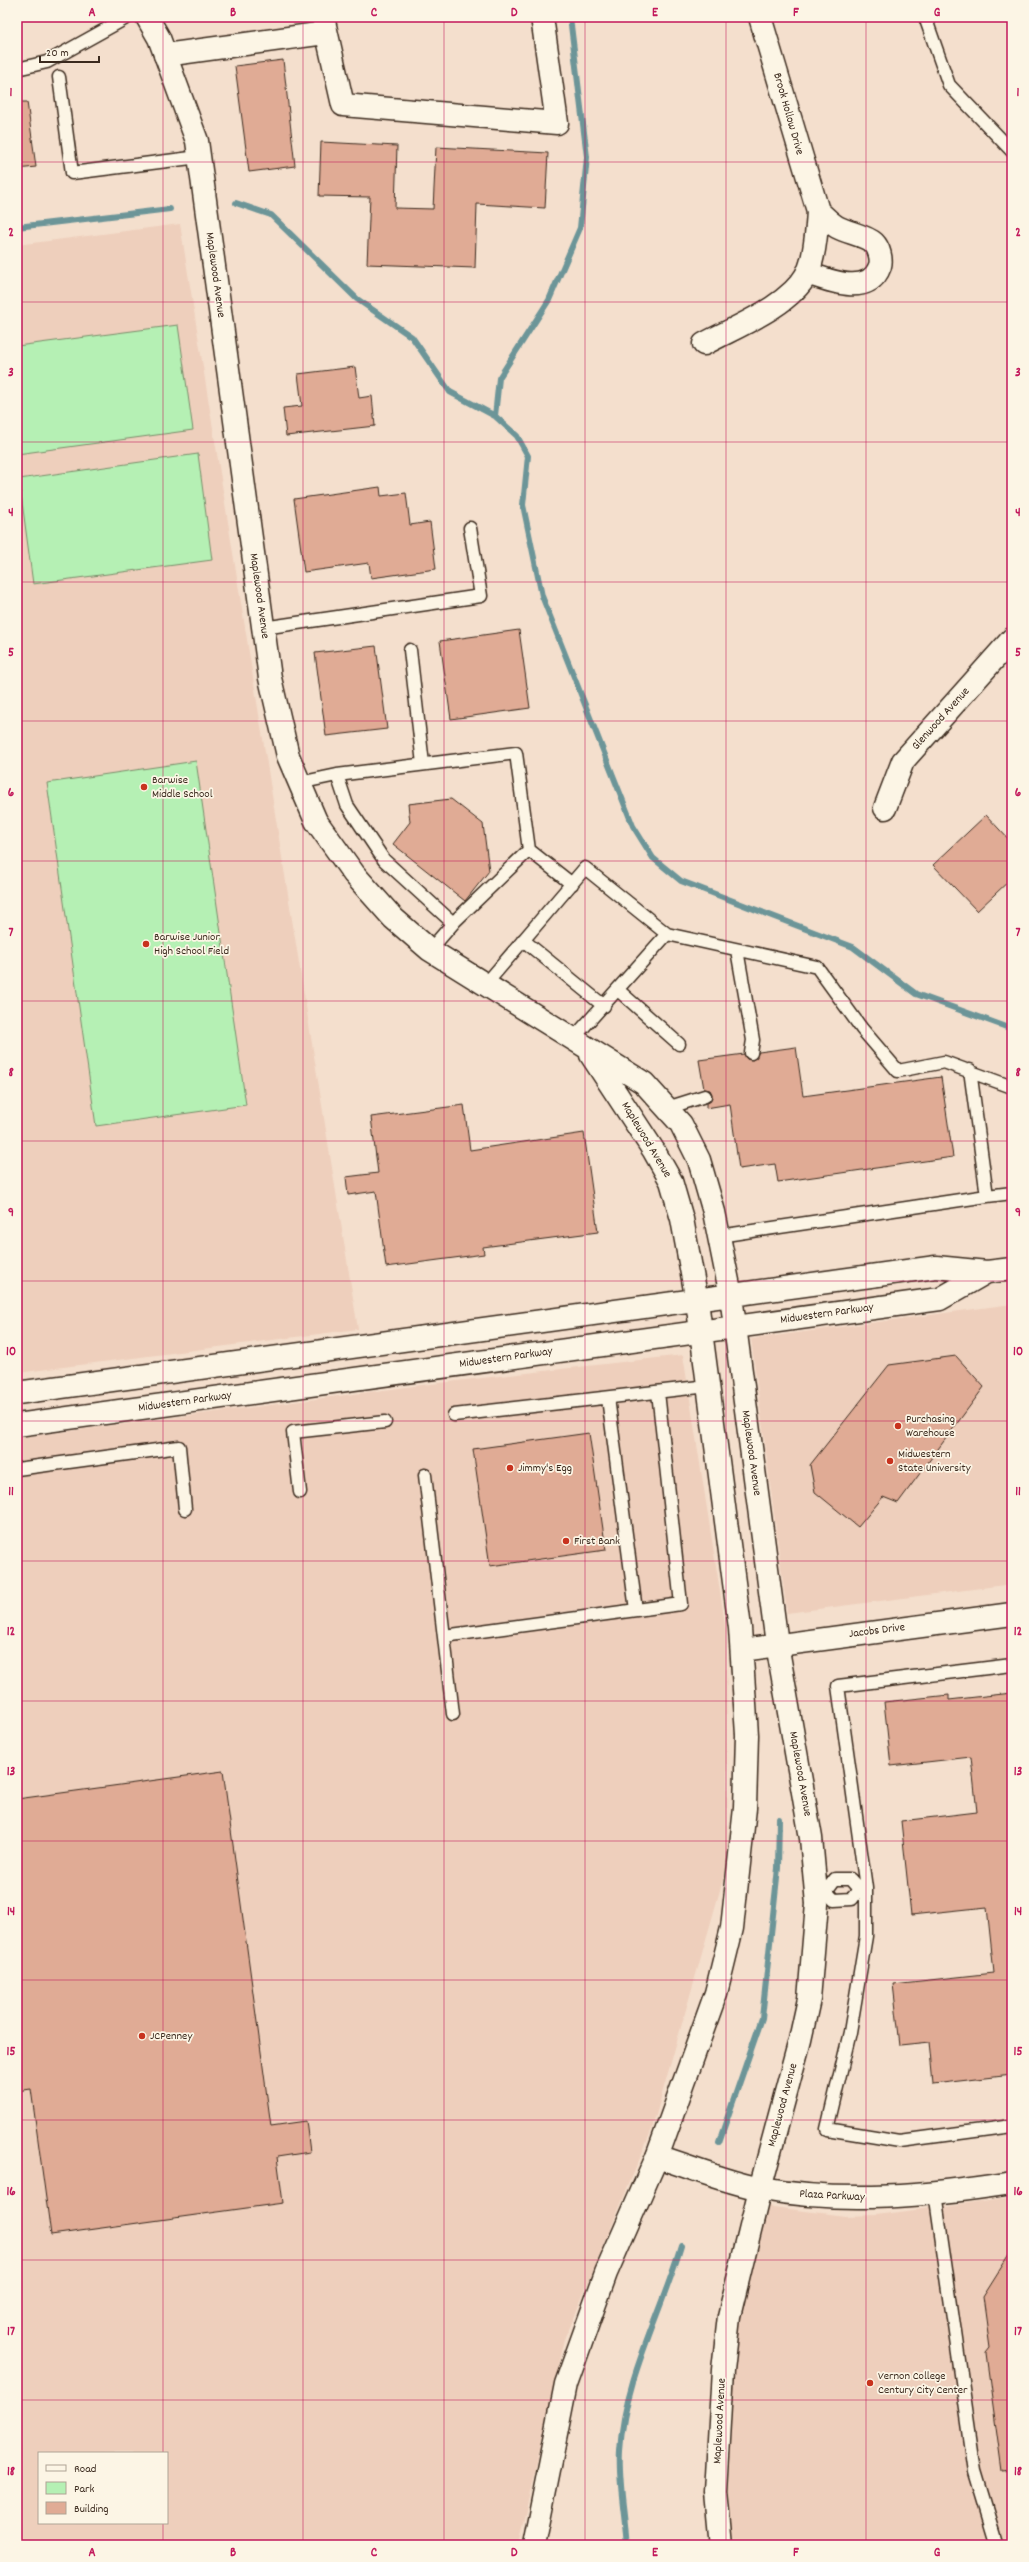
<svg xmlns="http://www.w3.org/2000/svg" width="1029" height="2562" viewBox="0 0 1029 2562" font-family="Dekko,sans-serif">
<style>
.built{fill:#eecfbc;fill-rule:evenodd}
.green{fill:#b5f0b4;stroke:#788d69}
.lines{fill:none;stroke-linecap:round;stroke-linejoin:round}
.stream{stroke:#6c9598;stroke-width:6}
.building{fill:#e0ab95;stroke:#3b2a1e}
.lane-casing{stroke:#3b2a1e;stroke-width:15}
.street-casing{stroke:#3b2a1e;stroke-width:25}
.secondary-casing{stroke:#3b2a1e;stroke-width:25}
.lane{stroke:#fcf5e5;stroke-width:12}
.street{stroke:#fcf5e5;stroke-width:22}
.secondary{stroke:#fcf5e5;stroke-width:22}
.grid{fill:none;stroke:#c2185b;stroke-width:1;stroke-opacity:0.55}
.poi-dot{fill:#c8321e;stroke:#fcf5e5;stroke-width:1.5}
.labels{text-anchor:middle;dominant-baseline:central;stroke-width:3.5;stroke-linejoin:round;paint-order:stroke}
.street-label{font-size:12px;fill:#3b2a1e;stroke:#fcf5e5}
.poi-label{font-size:12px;fill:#3b2a1e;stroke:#fcf5e5;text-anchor:start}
.neatline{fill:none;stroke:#c2185b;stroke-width:1.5}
.grid-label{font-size:13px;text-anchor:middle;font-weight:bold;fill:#c2185b}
</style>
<rect width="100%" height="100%" fill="#f4dfcd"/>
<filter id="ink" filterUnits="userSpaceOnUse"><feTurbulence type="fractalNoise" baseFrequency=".025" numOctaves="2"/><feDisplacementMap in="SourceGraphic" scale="8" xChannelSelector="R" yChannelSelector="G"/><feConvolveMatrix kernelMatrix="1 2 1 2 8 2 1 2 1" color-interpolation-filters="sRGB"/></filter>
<g filter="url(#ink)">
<!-- built -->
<path class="built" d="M180,224L358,1329L17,1373V245Z
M1012,1304V1584L787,1613L751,1339Z
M683,1355L726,1630L728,1862L652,2129L565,2339L518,2545H17V1438L422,1385ZM39,2453H167V2523H39Z
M1012,2197V2545H733L727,2502V2405L742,2293L765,2206L845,2216L877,2215Z"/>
<!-- green -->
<path class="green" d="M178,325L193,430L17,454V346Z
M198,454L212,560L33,584L19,479Z
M196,761L246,1105L96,1126L47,783Z"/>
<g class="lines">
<!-- stream -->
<path class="stream" d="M236,203L271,215L357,299L412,337L450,392L495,416L517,436L528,456L523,505L542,596L633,826L653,858L681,881L853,947L916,994L1012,1029
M17,227L170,209
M495,416L499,378L549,300L580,228L587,157L570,17
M719,2142L762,2018L778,1868L779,1819
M627,2545C625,2516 618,2480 620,2451C624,2379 661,2314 681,2246"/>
</g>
<!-- building -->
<path class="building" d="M283,60L295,166L249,172L235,66Z
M17,102H27L36,167L17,169Z
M321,142L397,146L395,208L433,209L436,147L548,153L545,208L477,204L475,268L367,264L370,197L319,196Z
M355,367L359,398L372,396L375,426L286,436L283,408L302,406L298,374Z
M380,487L381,496L406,493L410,525L430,522L436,569L371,578L369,563L304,572L294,499Z
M519,630L530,708L451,719L440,641Z
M376,646L387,729L326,736L315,653Z
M451,799L483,824L489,871L465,901L393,844L410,822L408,804Z
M986,815L1012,843V878L977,911L933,865Z
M796,1047L803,1096L941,1077L953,1157L778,1182L775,1164L739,1169L730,1104L706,1108V1104L711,1101L712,1094L710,1090L704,1089L699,1060L744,1054L747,1059L753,1060L759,1052Z
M464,1105L470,1150L584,1133L598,1232L483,1247L484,1254L386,1267L376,1191L348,1195L346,1177L378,1173L371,1117Z
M956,1356L984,1387L898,1503L883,1497L858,1527L815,1492L810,1465L889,1365Z
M589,1433L606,1550L490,1566L473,1449Z
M1012,1693V2075L933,2084L929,2042L900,2045L893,1984L994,1973L987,1907L911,1915L901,1821L977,1812L971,1757L891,1766L884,1702L949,1695V1700Z
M223,1771L271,2126L306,2121L310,2152L277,2157L283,2203L51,2235L31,2089L17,2091V1799Z
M1012,2251V2470L1002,2471L986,2353L990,2348L983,2297Z"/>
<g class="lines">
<defs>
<path id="lane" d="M925,17L949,85L1012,151
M17,69L47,62L128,17
M59,77L72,173L199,157
M263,628L481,596L470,528
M410,650L423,764
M337,775L347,805L384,860L453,923
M299,783L337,775L516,753L529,850L572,884
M523,940L604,1006
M430,950L455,921L529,850
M737,950L753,1040L751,1053
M485,985L585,868L667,934
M618,990L679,1044
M572,1040L667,934L817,967L862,1029L898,1071L944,1062L1012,1087
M970,1070L987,1196L1012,1193
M667,1108L705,1096
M719,1236L987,1196
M608,1398L636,1610
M454,1415L708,1386
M17,1469L179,1447L185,1509
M425,1475L453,1714
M300,1492L293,1432L385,1422
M444,1636L681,1604L658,1392
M1012,1665L838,1686L866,1888V1936L850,2032L827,2129L900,2141L1012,2126
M826,1891L834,1900L852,1899L859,1889
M826,1891L835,1879H850L859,1889
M935,2193L975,2472L997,2545"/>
<path id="street" d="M323,17L343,105L557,123L542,17
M165,55L325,33
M807,273C830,281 869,297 880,266C882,259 879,248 874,243C865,235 848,233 837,227C830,223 824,216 818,211
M704,344C737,326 788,307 807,274C815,259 817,228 818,211L760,17
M885,808L903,761L1012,639
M742,1650L1012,1614
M657,2157C690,2167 728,2183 762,2189C846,2204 928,2196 1012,2183"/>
<path id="secondary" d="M147,17L159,38L197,141L270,678L288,756L316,821L354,874L393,918L430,950L644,1083L681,1124L699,1160L714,1212L731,1296L777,1644L811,1838L817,1904L809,1999L800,2040L760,2189L729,2316L723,2370L716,2492L721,2545
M17,1393L936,1267L987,1272L1012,1269
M17,1425L940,1299L987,1272
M534,2545L566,2384L606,2273L657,2157L716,1993L732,1928L745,1808L747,1735L740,1628L697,1301L682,1219L671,1181L654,1151L591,1055"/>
</defs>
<!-- lane casing -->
<use href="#lane" class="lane-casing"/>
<!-- street casing -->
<use href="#street" class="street-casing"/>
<!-- secondary casing -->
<use href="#secondary" class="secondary-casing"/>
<!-- lane -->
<use href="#lane" class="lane"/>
<!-- street -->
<use href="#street" class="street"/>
<!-- secondary -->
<use href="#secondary" class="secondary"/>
</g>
</g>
<!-- grid -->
<path class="grid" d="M163,17V2453M303,17V2545M444,17V2545M585,17V2545M726,17V2545M866,17V2545M17,162H1012M17,302H1012M17,442H1012M17,582H1012M17,721H1012M17,861H1012M17,1001H1012M17,1141H1012M17,1281H1012M17,1421H1012M17,1561H1012M17,1701H1012M17,1841H1012M17,1980H1012M17,2120H1012M17,2260H1012M17,2400H1012M163,2523V2545"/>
<!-- markers -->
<g class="poi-dot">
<circle cx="144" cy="787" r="4"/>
<circle cx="146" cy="944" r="4"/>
<circle cx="898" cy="1426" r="4"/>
<circle cx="890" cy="1461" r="4"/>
<circle cx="510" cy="1468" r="4"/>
<circle cx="566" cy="1541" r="4"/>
<circle cx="142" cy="2036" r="4"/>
<circle cx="870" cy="2383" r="4"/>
</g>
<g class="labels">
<!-- street labels -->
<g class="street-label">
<text transform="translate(788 114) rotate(74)">Brook Hollow Drive</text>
<text transform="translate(215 275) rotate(82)">Maplewood Avenue</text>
<text transform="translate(259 596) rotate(82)">Maplewood Avenue</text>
<text transform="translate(941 719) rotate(-48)">Glenwood Avenue</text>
<text transform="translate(646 1140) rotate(59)">Maplewood Avenue</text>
<text transform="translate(827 1314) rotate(-8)">Midwestern Parkway</text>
<text transform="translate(506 1358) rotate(-8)">Midwestern Parkway</text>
<text transform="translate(185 1402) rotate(-8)">Midwestern Parkway</text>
<text transform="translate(751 1453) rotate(82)">Maplewood Avenue</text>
<text transform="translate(877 1631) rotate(-7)">Jacobs Drive</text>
<text transform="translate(800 1774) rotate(80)">Maplewood Avenue</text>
<text transform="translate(783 2105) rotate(-75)">Maplewood Avenue</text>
<text transform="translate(832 2196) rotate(3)">Plaza Parkway</text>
<text transform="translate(720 2421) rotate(-87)">Maplewood Avenue</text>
</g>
<!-- poi labels -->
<g class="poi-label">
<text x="152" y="780">Barwise<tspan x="152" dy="14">Middle School</tspan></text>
<text x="154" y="937">Barwise Junior<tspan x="154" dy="14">High School Field</tspan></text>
<text x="906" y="1419">Purchasing<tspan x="906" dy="14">Warehouse</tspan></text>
<text x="898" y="1454">Midwestern<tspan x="898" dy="14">State University</tspan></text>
<text x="518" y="1468">Jimmy's Egg</text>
<text x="574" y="1541">First Bank</text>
<text x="150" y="2036">JCPenney</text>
<text x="878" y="2376">Vernon College<tspan x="878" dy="14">Century City Center</tspan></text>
</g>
</g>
<!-- margin -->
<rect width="1029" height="2562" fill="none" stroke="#fcf5e5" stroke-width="44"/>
<!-- legend -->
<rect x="38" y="2452" width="130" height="72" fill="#fcf5e5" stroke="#afa495"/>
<rect x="46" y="2465" width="20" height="6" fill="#fcf5e5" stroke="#afa495"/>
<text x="74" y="2472" font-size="12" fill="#3b2a1e">Road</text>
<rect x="46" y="2482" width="20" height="12" fill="#b5f0b4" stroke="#afa495"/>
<text x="74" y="2492" font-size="12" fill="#3b2a1e">Park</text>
<rect x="46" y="2502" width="20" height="12" fill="#e0ab95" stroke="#afa495"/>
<text x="74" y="2512" font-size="12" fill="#3b2a1e">Building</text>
<!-- scale -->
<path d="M40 56v6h59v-6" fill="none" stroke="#3b2a1e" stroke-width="2"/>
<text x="46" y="56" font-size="12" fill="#3b2a1e" stroke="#fcf5e5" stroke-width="3" paint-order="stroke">20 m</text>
<rect x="22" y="22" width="985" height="2518" class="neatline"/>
<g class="grid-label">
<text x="92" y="16">A</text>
<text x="233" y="16">B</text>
<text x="374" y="16">C</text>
<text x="514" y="16">D</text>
<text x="655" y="16">E</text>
<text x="796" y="16">F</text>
<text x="937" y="16">G</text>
<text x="11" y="96">1</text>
<text x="1018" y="96">1</text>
<text x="11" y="236">2</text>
<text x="1018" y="236">2</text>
<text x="11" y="376">3</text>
<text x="1018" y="376">3</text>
<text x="11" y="516">4</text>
<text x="1018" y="516">4</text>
<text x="11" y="656">5</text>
<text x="1018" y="656">5</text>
<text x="11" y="796">6</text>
<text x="1018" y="796">6</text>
<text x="11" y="936">7</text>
<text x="1018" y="936">7</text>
<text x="11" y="1076">8</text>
<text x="1018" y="1076">8</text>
<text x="11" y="1216">9</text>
<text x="1018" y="1216">9</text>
<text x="11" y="1355">10</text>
<text x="1018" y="1355">10</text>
<text x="11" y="1495">11</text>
<text x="1018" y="1495">11</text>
<text x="11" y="1635">12</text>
<text x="1018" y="1635">12</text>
<text x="11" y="1775">13</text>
<text x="1018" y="1775">13</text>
<text x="11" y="1915">14</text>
<text x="1018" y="1915">14</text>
<text x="11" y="2055">15</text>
<text x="1018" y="2055">15</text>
<text x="11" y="2195">16</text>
<text x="1018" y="2195">16</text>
<text x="11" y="2335">17</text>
<text x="1018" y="2335">17</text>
<text x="11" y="2475">18</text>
<text x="1018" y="2475">18</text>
<text x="92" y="2556">A</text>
<text x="233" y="2556">B</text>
<text x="374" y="2556">C</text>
<text x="514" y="2556">D</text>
<text x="655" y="2556">E</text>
<text x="796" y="2556">F</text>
<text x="937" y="2556">G</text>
</g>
</svg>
